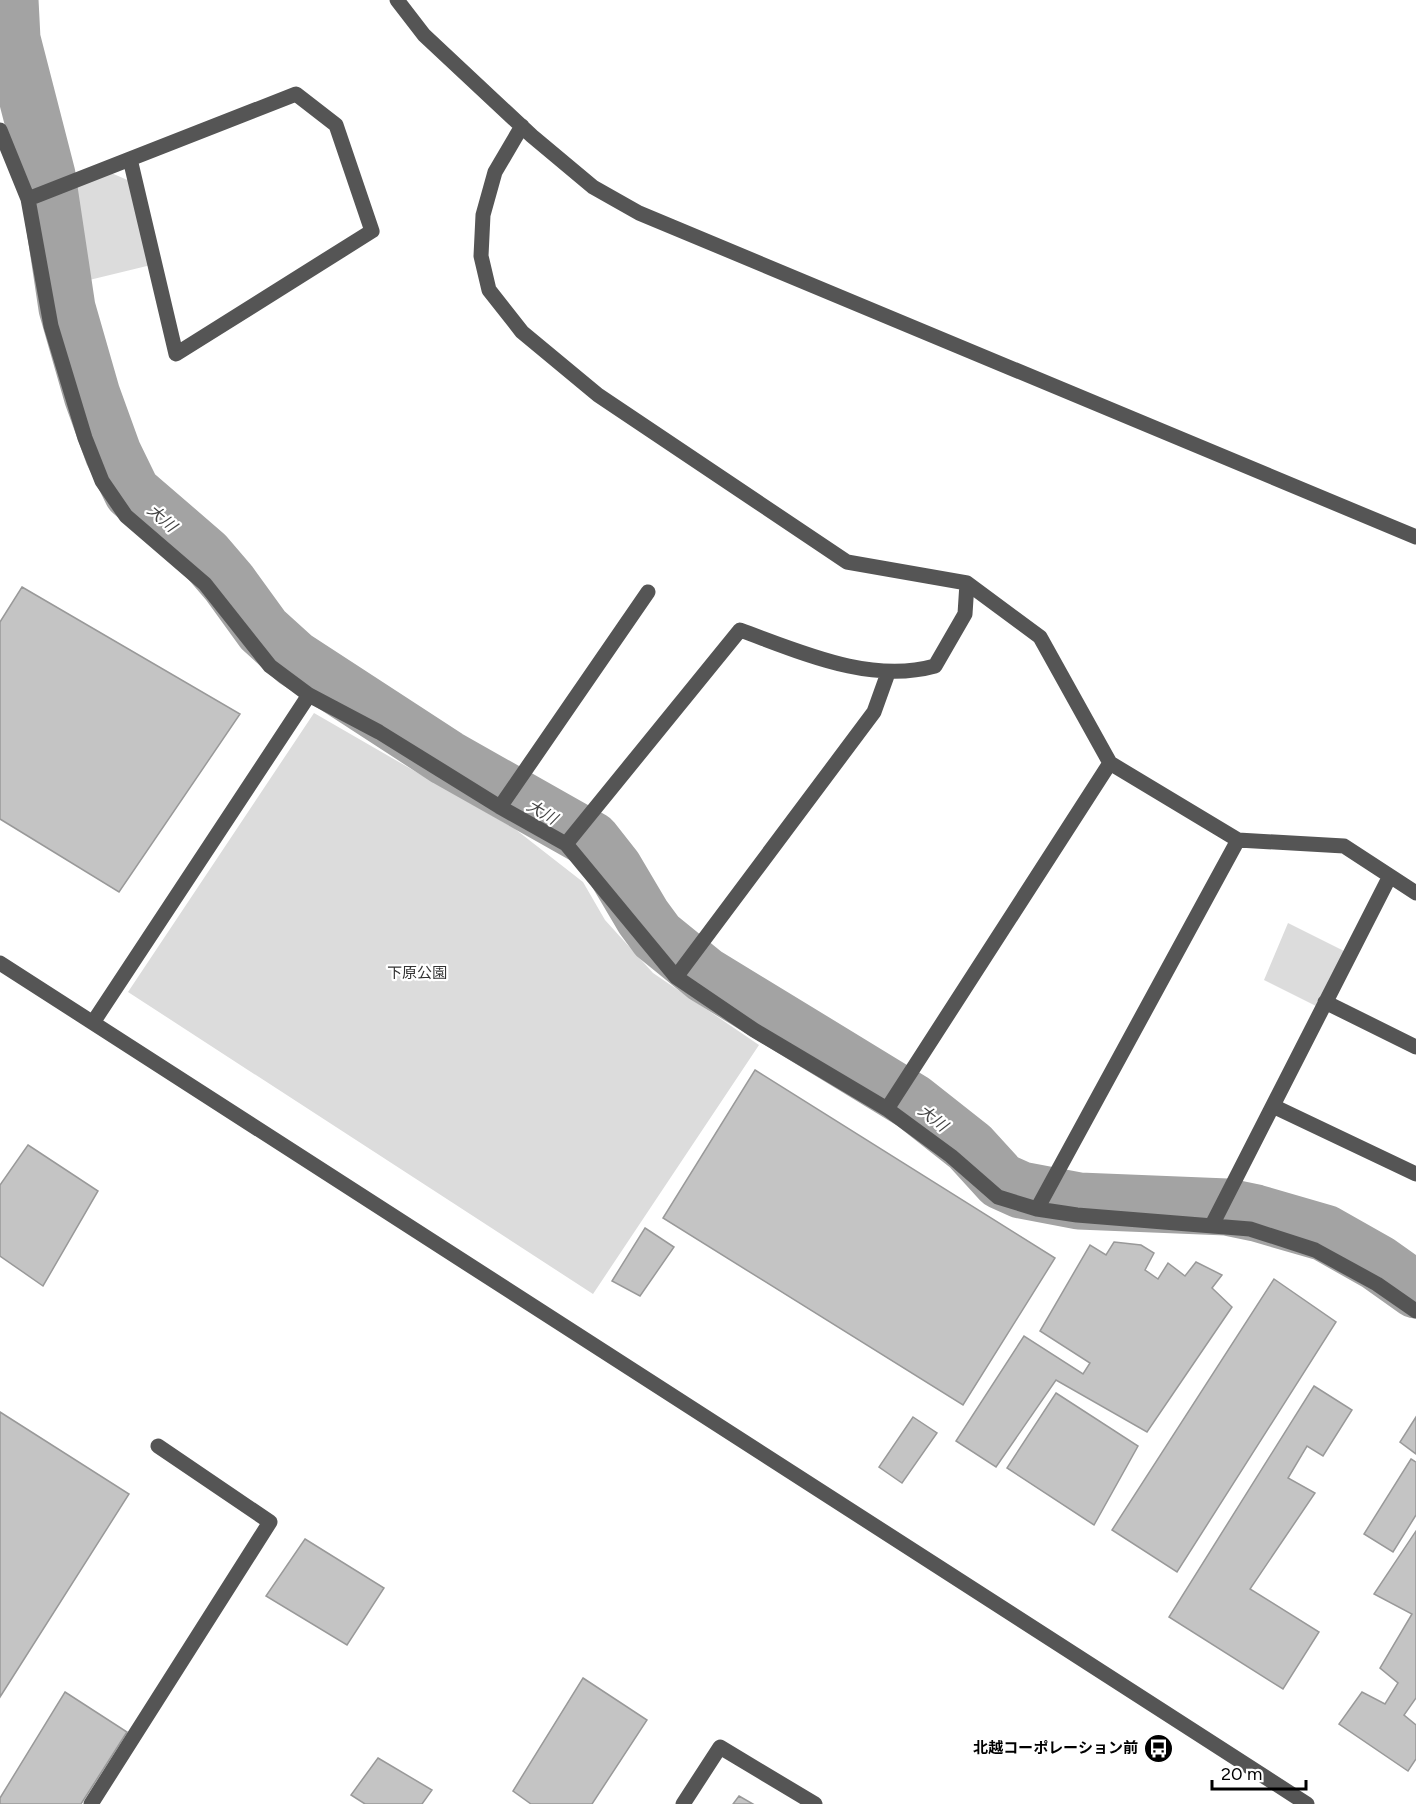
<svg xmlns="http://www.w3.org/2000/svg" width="1416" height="1804" viewBox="0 0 1416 1804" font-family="Figtree,'Noto Sans JP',sans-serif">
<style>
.green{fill:#dcdcdc}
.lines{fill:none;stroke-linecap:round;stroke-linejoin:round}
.river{stroke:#a3a3a3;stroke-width:57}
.building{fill:#c4c4c4;stroke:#999;stroke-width:1.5}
.minor{stroke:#555;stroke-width:15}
.labels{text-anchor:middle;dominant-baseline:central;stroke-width:4.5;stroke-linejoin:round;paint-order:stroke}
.park-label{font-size:15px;fill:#333;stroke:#fff}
.poi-label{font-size:15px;font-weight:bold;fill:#000;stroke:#fff;text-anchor:end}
.water-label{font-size:16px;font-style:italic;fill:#444;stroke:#fff}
</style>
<rect width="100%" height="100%" fill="#fff"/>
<!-- green -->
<path class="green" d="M109,172L132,182L151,265L77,283L55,190Z
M314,713L515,829L583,882L605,920L653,973L759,1045L593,1294L128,992Z
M1288,923L1350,954L1322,1009L1264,980Z"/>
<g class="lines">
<!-- river -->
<path class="river" d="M10,0L12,39L47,175L67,308L92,395L113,453L132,492L205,555L229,583L263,630L295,659L447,758L592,840L614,868L643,917L657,936L705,975L913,1102L970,1147L1001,1181L1021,1190L1079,1201L1227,1207L1256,1213L1325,1233L1378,1263L1416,1290"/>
</g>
<!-- building -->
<path class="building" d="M22,587L240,714L119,892L0,819V622Z
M755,1070L1055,1258L963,1405L663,1218Z
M28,1145L98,1191L43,1286L0,1256V1185Z
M645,1228L674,1247L640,1296L612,1281Z
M1114,1242L1141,1245L1154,1253L1145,1270L1158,1279L1168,1263L1185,1276L1196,1262L1222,1275L1212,1288L1232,1307L1147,1432L1056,1380L996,1467L956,1441L1024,1336L1083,1374L1090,1363L1040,1331L1090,1245L1106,1255Z
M1274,1279L1336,1322L1177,1572L1112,1530Z
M1314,1386L1352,1410L1323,1456L1307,1446L1288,1478L1315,1493L1250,1589L1319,1632L1283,1689L1169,1617Z
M1056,1393L1138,1446L1094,1525L1007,1468Z
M0,1412L129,1494L0,1697Z
M913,1417L937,1433L902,1483L879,1467Z
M1416,1417V1454L1400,1442Z
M1411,1459L1416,1462V1515L1393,1552L1364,1534Z
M1416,1531V1698L1404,1715L1416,1725V1759L1408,1771L1339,1724L1362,1692L1385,1704L1398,1683L1380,1668L1412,1614L1374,1594Z
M305,1539L384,1588L347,1645L266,1596Z
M583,1678L647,1720L592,1804H531L513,1791Z
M65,1692L127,1732L81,1804H0V1798Z
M378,1758L432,1790L422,1804H365L351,1795Z
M739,1796L753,1804H733Z"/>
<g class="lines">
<!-- minor -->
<path class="minor" d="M397,0L424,35L532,136L593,187L639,213L1416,537
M296,94L336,125L372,231L176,354L130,159Z
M522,126L495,172L483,215L481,256L489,290L522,332L598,395L847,562L967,583L1040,637L1110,763L1238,840L1344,846L1416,893
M0,130L28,199L51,326L85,438L102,481L126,516L205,584L270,666L309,695L379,732L500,807L566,844L676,977L754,1030L887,1109L951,1156L998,1197L1037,1209L1077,1215L1250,1229L1315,1250L1377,1284L1416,1311
M28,199L130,159
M500,807L648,592
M566,844L740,630C801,652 870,684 935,666L965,614L967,583
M0,963L1307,1804
M676,977L874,712L888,673
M1325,1002L1416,1047
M94,1021L309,695
M1273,1106L1416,1174
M887,1109L1110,763
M1037,1209L1238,840
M1212,1225L1390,876
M91,1804L270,1522L158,1446
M683,1804L720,1747L815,1804"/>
</g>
<!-- icons -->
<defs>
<symbol id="bus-disc" viewBox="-11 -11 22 22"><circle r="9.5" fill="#000" stroke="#fff"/><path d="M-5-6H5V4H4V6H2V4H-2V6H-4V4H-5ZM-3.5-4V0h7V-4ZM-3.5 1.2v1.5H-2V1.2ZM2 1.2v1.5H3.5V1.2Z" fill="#fff"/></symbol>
</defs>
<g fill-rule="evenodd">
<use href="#bus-disc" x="1142" y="1732" width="33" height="33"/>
</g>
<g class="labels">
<!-- park labels -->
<g class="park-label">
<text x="417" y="973">下原公園</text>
</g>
<!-- poi labels -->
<g class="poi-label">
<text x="1138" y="1748">北越コーポレーション前</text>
</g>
<!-- water labels -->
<g class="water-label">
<text transform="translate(162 518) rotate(41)">大川</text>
<text transform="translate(542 812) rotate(30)">大川</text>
<text transform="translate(933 1118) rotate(38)">大川</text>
</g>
</g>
<!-- scale -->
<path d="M1212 1780v9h94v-9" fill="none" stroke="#000000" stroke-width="3"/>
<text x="1221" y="1780" font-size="18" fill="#000000" stroke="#ffffff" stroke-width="4.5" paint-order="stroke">20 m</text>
</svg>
